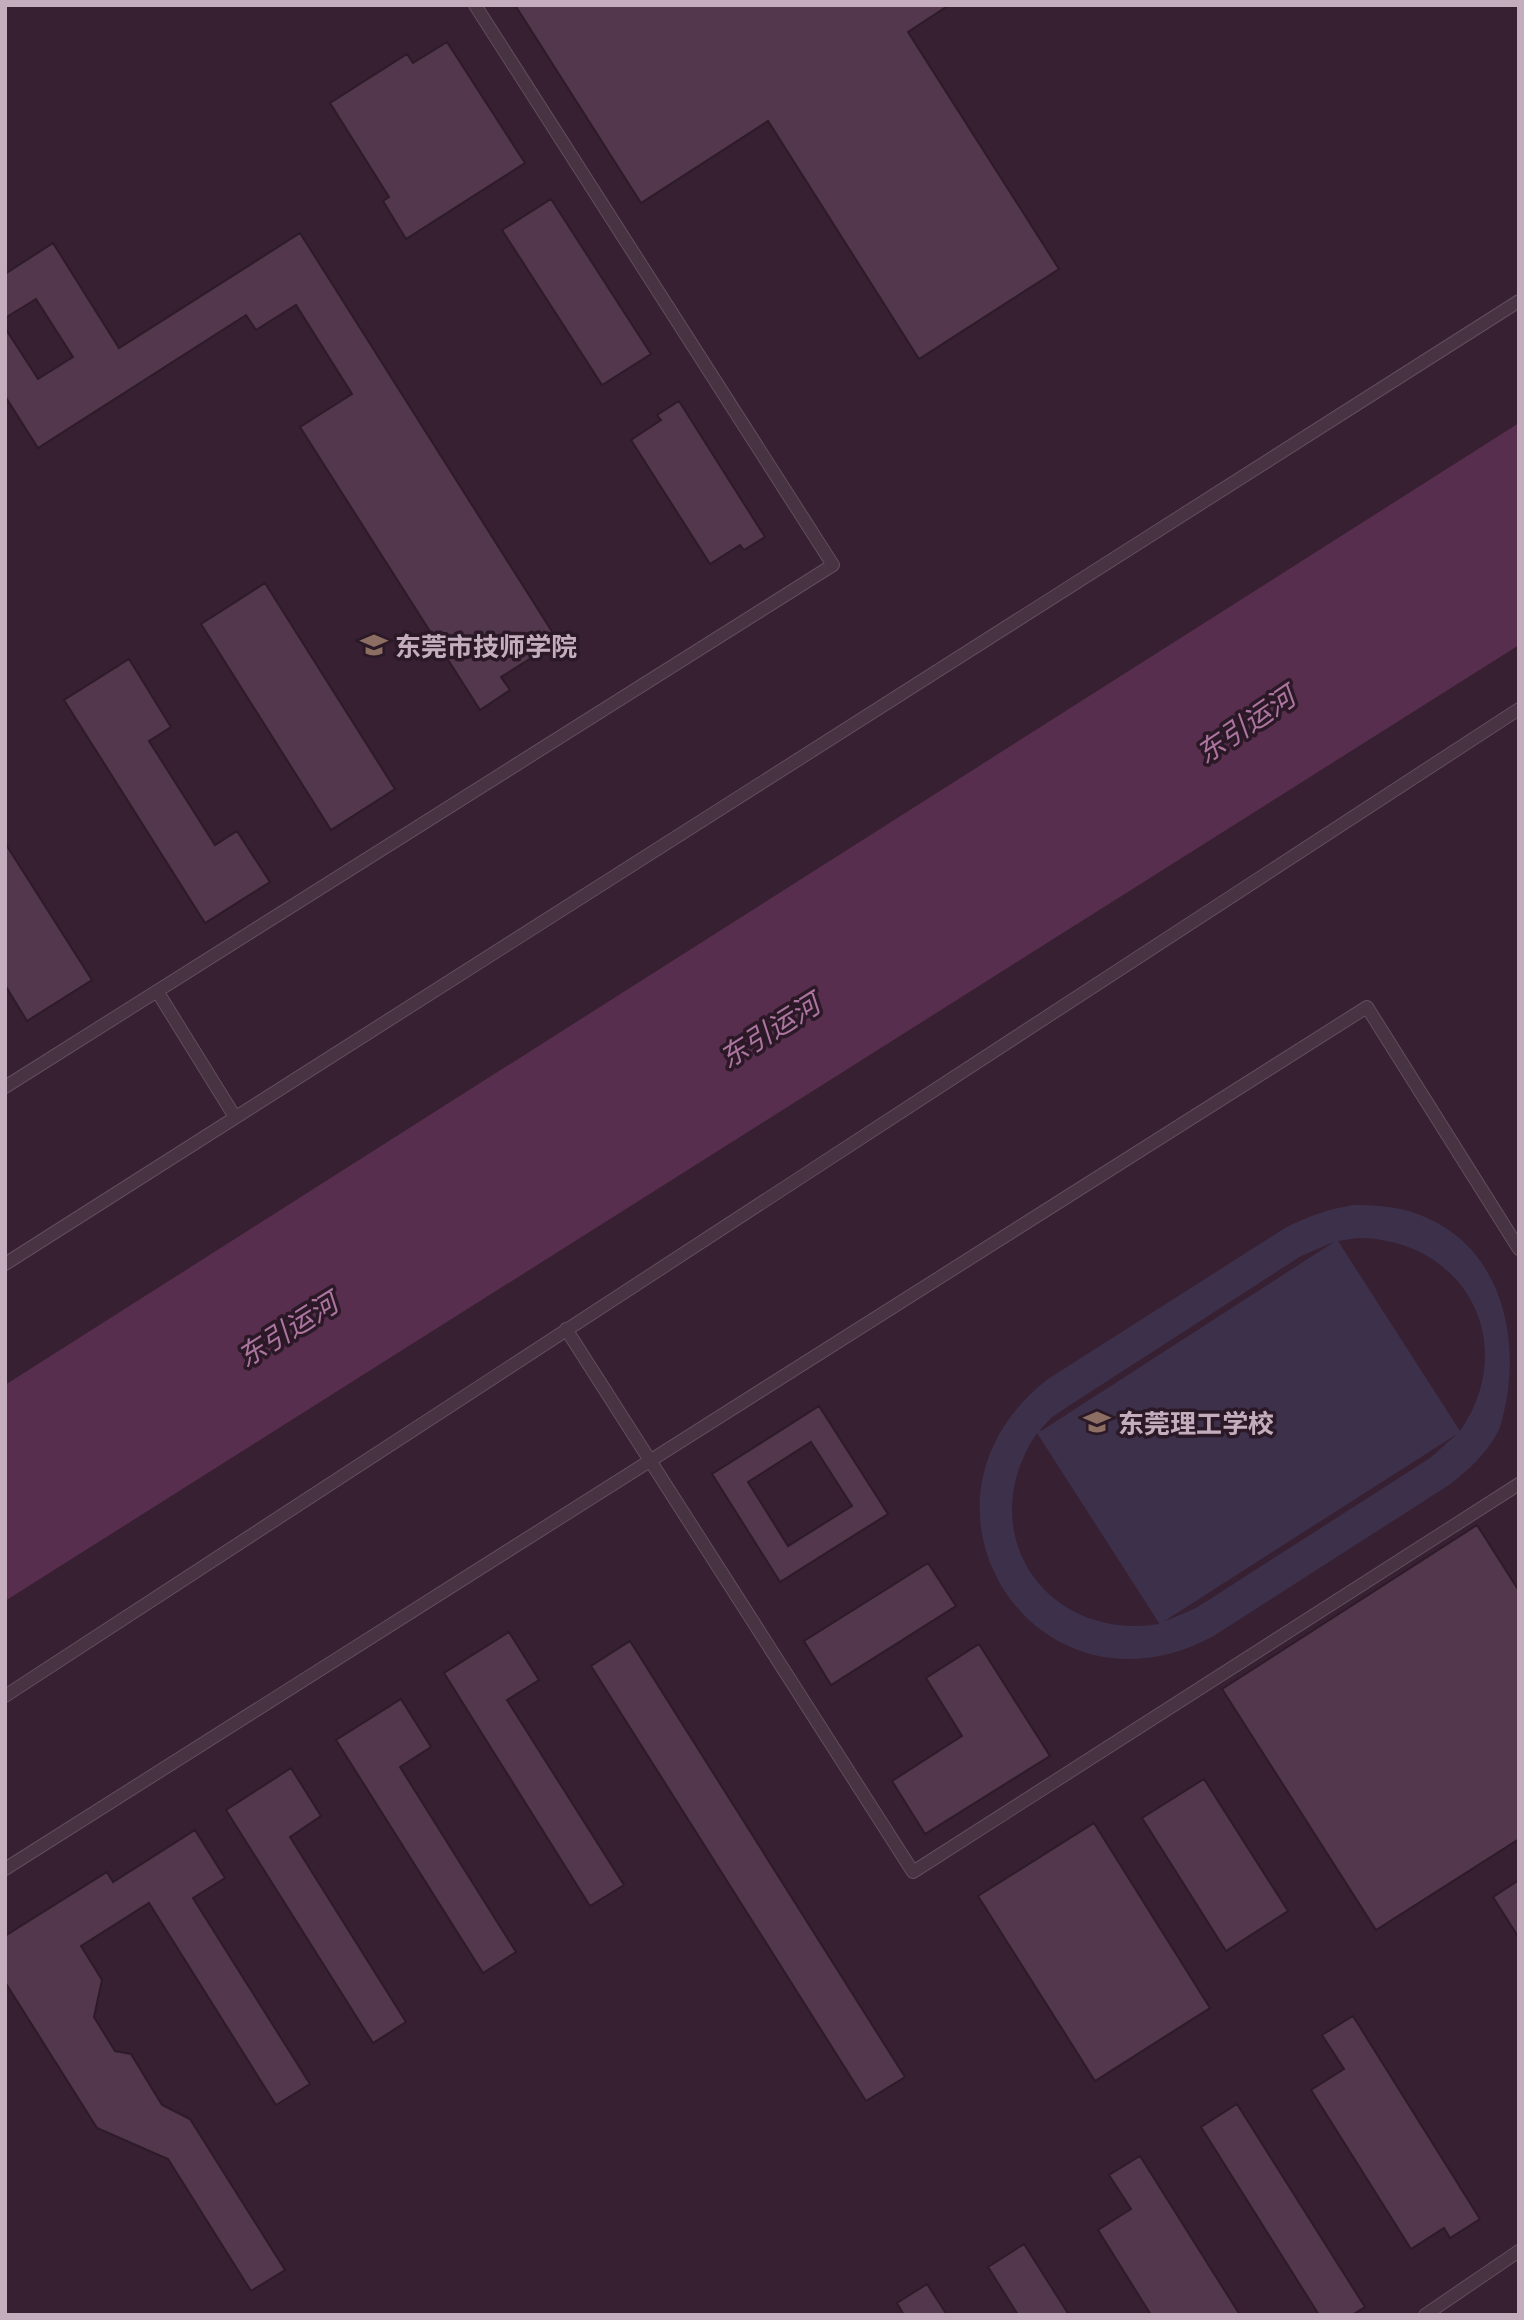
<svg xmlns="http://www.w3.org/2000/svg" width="1524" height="2320" viewBox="0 0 1524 2320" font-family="'Exo 2','Noto Sans SC',sans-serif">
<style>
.green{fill:#3d304a;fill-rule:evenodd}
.water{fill:#582e4e}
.building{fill:#53374c;stroke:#2e1b29;stroke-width:2;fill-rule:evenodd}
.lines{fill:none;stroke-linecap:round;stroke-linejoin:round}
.service-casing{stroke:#624e5d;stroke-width:14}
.service{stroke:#473342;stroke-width:12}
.labels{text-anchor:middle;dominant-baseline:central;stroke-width:7;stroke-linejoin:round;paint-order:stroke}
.poi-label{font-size:26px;font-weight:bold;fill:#c4aebe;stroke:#2c1927;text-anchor:start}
.water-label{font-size:28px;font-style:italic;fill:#ac75a0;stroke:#2c1927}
</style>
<rect width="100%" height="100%" fill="#372031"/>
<!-- green -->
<path class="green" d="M1354,1205C1380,1205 1404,1207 1427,1218C1508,1253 1524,1354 1499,1430C1487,1453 1469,1470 1449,1485L1212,1637C1034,1731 889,1502 1048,1379L1285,1228C1308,1216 1329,1209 1354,1205ZM1357,1238C1464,1238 1521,1343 1460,1431L1338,1241ZM1334,1242L1041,1431L1040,1430L1051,1418L1067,1407L1301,1256ZM1037,1433L1159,1623V1624C1044,1642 971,1530 1037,1433ZM1457,1434L1430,1458L1196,1608L1163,1622Z"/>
<!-- water -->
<path class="water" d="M1519,423V645L5,1601V1385Z"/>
<!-- building -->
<path class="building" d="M515,5H949L908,32L1059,269L919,359L768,121L641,203Z
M447,42L525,163L406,239L383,201L389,197L330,103L407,54L413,63Z
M551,199L651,354L602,385L502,230Z
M300,233L558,641L501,677L510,690L480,710L300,427L352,394L296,305L256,330L246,315L38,448L5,396V328L38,379L73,357L36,299L5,318V274L53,243L119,348Z
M679,401L765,537L744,550L740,545L710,564L631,440L661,420L657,415Z
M265,583L395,789L331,830L201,624Z
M129,659L171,727L149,741L215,845L237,831L270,882L205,923L64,700Z
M5,843L92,980L27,1021L5,985Z
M819,1406L888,1514L780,1582L712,1474ZM811,1442L852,1506L788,1546L748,1482Z
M1477,1525L1519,1591V1839L1376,1930L1222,1689Z
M928,1563L956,1606L831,1685L804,1641Z
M509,1632L539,1680L507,1700L624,1885L590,1906L444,1673Z
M630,1641L905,2077L866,2101L591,1666Z
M979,1644L1050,1756L925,1834L892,1781L962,1736L926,1678Z
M401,1699L431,1747L400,1767L516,1952L483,1973L336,1740Z
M291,1768L321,1816L290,1837L406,2022L373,2043L226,1810Z
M1204,1779L1288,1911L1226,1951L1142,1818Z
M1094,1823L1210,2008L1095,2081L978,1896Z
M195,1830L225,1878L193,1898L310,2084L276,2105L149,1903L81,1946L102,1980L94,2017L115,2051L131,2054L162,2105L190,2119L285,2270L251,2291L168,2159L97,2128L5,1982V1936L107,1872L113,1882Z
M1519,1880V1938L1493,1897Z
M1353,2016L1480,2219L1450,2238L1444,2228L1411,2249L1311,2090L1344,2069L1322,2035Z
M1237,2104L1365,2307L1352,2315H1319L1201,2127Z
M1140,2156L1240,2315H1151L1098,2230L1131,2209L1109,2175Z
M1024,2244L1069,2315H1018L988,2267Z
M927,2284L947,2315H904L897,2303Z"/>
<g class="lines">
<defs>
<path id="service" d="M157,991L235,1117
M5,1087L833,565L475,5
M5,1264L1519,301
M566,1329L913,1872L1519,1484
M5,1696L1519,709
M5,1869L1367,1007L1519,1249
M1425,2315L1519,2251"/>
</defs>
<!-- service casing -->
<use href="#service" class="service-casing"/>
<!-- service -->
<use href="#service" class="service"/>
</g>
<!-- icons -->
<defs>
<symbol id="university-bare" viewBox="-9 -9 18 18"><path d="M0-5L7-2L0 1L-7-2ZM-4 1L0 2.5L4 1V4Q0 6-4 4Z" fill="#8d6e63" stroke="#2c1927" stroke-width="2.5" paint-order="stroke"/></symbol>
</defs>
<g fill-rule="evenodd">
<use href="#university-bare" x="355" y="626" width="38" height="38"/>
<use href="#university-bare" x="1078" y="1403" width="38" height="38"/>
</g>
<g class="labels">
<!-- poi labels -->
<g class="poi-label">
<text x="395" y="645">东莞市技师学院</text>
<text x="1118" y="1422">东莞理工学校</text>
</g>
<!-- water labels -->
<g class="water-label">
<text transform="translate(1245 724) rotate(-34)">东引运河</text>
<text transform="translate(769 1030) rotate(-32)">东引运河</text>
<text transform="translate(287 1329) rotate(-32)">东引运河</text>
</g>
</g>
<!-- border -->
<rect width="1524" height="2320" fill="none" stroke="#c4aebe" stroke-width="14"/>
</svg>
